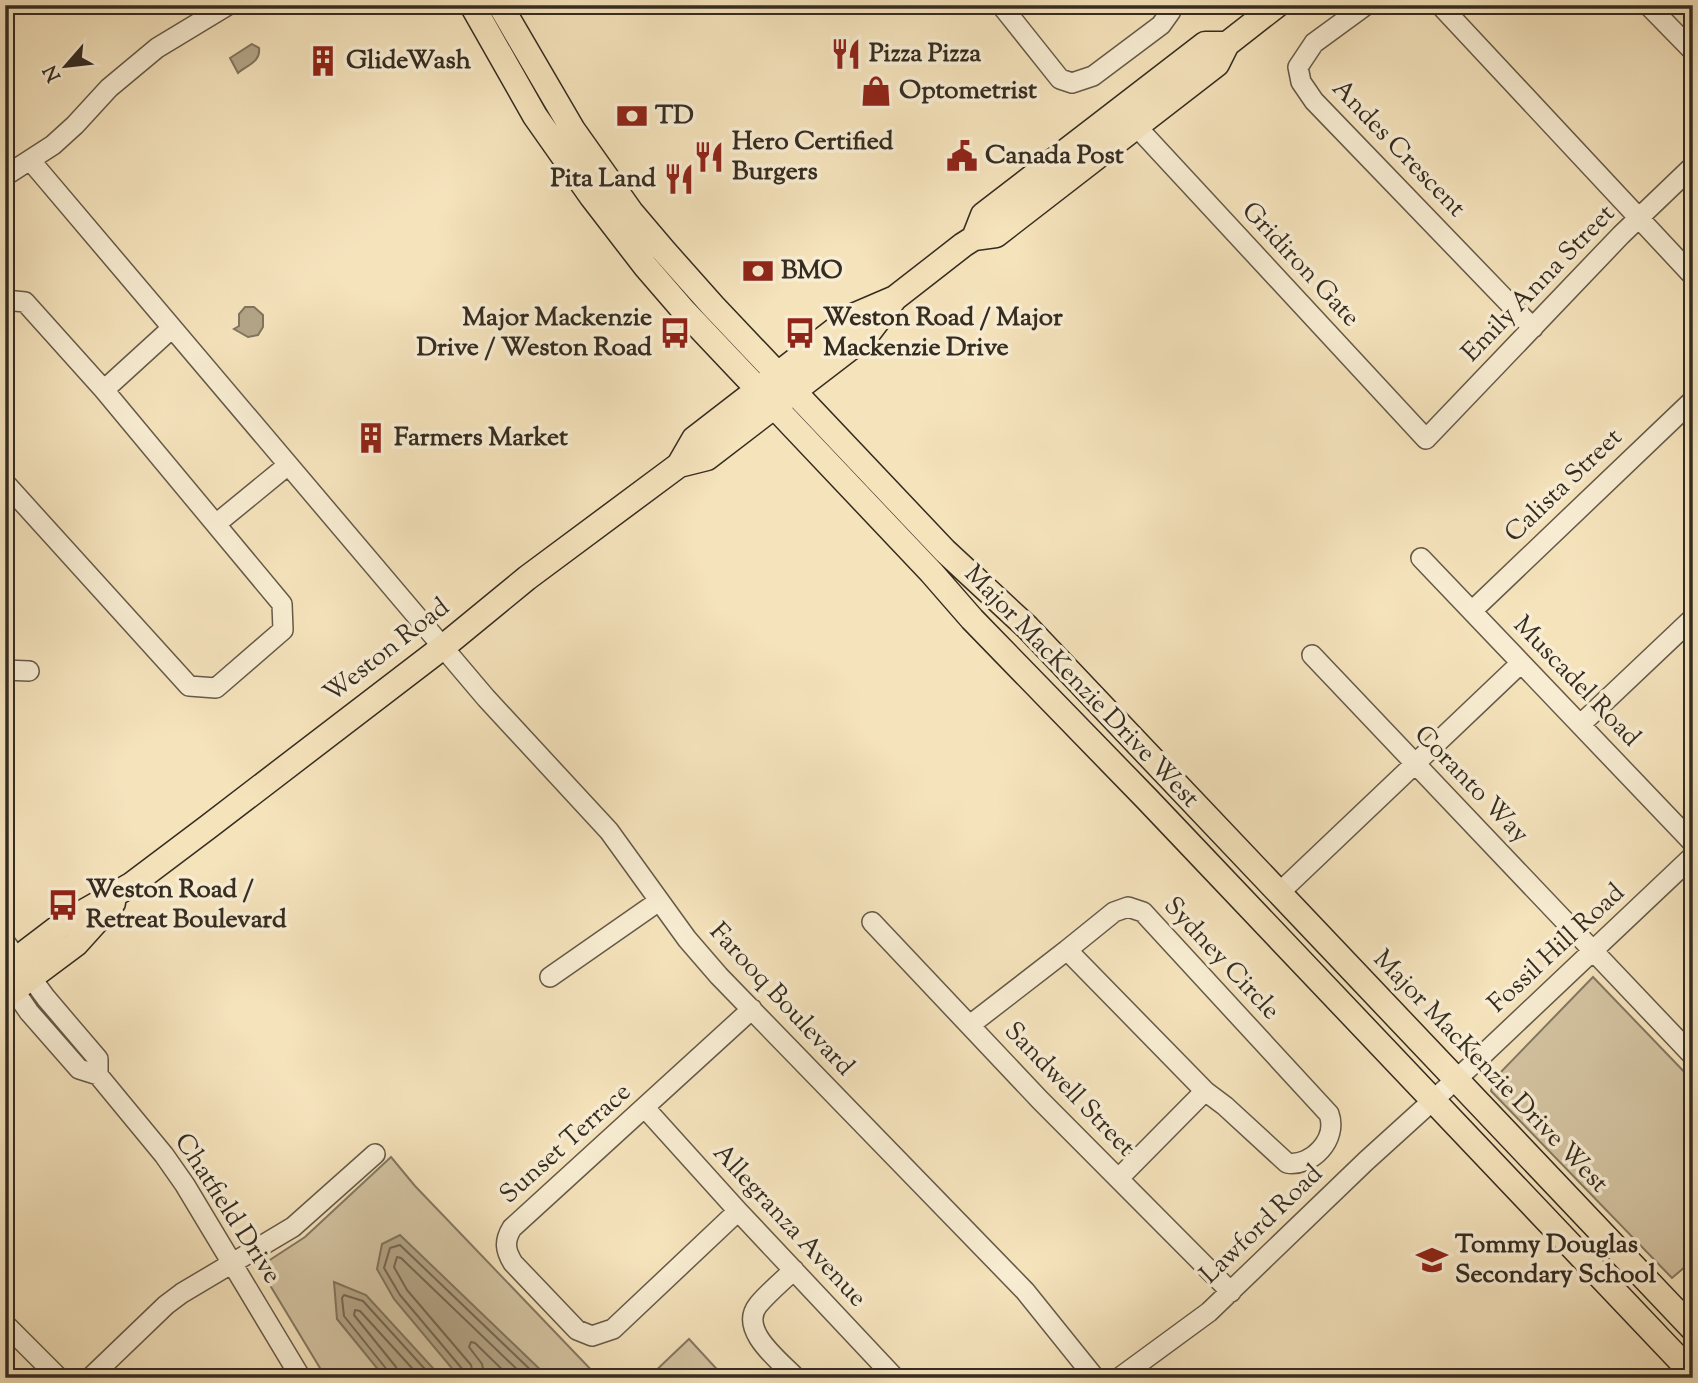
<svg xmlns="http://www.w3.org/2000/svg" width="1698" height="1383" viewBox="0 0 1698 1383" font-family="'Sorts Mill Goudy',serif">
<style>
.green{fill:#d4c4a2;stroke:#847862;stroke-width:2}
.water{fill:#b4a587;stroke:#81755e;stroke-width:2}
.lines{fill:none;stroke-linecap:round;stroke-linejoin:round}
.shore{stroke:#746854;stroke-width:2}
.minor-casing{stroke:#655a48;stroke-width:22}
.major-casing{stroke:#352c21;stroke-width:27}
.minor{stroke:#f8edd3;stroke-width:19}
.major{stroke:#f5e3bc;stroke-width:24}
.labels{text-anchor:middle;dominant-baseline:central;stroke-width:7;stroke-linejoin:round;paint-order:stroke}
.poi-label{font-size:26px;font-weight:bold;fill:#352c21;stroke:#f8edd3;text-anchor:start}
.street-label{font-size:26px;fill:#352c21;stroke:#f8edd3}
</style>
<rect width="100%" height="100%" fill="#f5e3bc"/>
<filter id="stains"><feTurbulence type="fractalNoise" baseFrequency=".00286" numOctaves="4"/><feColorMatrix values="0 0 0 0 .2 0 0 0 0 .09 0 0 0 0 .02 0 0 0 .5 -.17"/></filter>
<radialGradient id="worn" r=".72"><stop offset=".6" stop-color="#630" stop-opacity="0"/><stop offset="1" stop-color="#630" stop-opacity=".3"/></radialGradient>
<!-- green -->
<path class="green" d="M1593,977L1693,1081V1260L1672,1278L1491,1091L1496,1077Z
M391,1157L415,1186L599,1378H326L259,1267L305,1237Z
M689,1339L725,1378H648Z"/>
<!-- water -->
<path class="water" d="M252,44L259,48C261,62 247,65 238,73L230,58Z
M245,307H254L263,315V327L258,335L248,337L234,329L239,326V314Z
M400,1235L549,1378H460L394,1299L377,1269L382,1244Z
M334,1282L366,1295L442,1378H385L337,1319Z"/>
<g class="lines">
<!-- shore -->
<path class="shore" d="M390,1378L388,1371L344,1316L342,1298L344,1295L363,1301L433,1378
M399,1378L396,1367L354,1315L355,1310L360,1311L421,1378
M465,1378L464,1371L400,1295L384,1268L390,1248L400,1245L539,1378
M474,1378L471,1365L407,1290L394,1267L397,1257L401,1258L526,1378
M485,1378L482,1364L469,1347L471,1342L475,1343L511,1378"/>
<defs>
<path id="minor" d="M1001,5L1060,79L1072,83L1093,76L1161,25L1171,11V5
M1366,5L1314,43L1298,67L1301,82L1314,101L1533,328
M1440,5L1693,276
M1648,5L1693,51
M1136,126L1426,439L1621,235L1693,166
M30,160L486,698L609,831L687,939L719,976L1025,1291L1095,1378
M5,176L53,145L75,125L109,88L157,48L228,5
M5,300L25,302L104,390L282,604L283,630L216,688L189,686L5,483
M104,390L172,328
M216,524L288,465
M1421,558L1693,843
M1472,611L1693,400
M1312,655L1693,1056
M5,670L29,671
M1581,724L1693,618
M1279,893L1521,663
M872,922L1040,1100L1231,1292
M5,942L46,998L98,1059V1075
M550,977L659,901
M7,980L29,1012L79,1069L98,1075L164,1155L185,1185L301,1378
M970,1025L1067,950
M645,1108L738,1211L895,1378
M1119,1178L1205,1091L1225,1106L1287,1163C1312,1167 1338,1139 1329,1114L1143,912L1128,907L1114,912L1067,950L1205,1091
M738,1211L613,1329L592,1336L577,1330L513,1263C505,1250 504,1241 512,1228L752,1009
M794,1270C782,1281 768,1293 758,1305C738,1330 780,1361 796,1378
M5,1324L59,1378
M90,1378L166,1305L182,1293L293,1227L375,1154
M1119,1378L1209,1312L1366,1161L1473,1064L1693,856"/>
<path id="major" d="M472,5L535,116L592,197L646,267L684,311L931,572L972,619L1147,799L1693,1374
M500,5L573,130L631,212L665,252L713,306L945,551L1027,627L1693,1329
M974,238L983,215L1205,44H1227
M679,465L707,458L866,336L895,298L963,245L974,238L996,235L1217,64L1227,44L1277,5
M5,968L64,923L131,885L208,827L443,647L527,578L679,465L694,439L853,316L895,298
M5,997L76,944L113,903"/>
</defs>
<!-- minor casing -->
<use href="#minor" class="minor-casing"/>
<!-- major casing -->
<use href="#major" class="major-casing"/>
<!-- minor -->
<use href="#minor" class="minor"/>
<!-- major -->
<use href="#major" class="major"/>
</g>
<!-- icons -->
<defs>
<symbol id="restaurant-bare" viewBox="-9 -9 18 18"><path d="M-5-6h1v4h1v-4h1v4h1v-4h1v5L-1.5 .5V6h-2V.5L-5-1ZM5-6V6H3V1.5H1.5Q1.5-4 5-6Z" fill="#8f2418" stroke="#f8edd3" stroke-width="2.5" paint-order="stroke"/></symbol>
<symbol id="building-bare" viewBox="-9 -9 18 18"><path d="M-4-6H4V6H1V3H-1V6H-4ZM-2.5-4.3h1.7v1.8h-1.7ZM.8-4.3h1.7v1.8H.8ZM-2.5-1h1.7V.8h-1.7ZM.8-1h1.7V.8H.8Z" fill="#8f2418" stroke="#f8edd3" stroke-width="2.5" paint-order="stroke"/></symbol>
<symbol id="shop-bare" viewBox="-9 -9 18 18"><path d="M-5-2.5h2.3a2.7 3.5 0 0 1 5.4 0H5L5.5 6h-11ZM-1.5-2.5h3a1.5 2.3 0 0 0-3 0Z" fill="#8f2418" stroke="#f8edd3" stroke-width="2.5" paint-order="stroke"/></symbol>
<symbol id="bank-bare" viewBox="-9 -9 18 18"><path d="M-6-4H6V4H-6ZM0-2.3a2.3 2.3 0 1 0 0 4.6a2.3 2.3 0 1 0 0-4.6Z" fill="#8f2418" stroke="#f8edd3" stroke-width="2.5" paint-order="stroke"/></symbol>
<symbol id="civic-bare" viewBox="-9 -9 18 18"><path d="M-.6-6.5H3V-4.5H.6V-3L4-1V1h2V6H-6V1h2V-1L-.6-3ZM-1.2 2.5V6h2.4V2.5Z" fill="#8f2418" stroke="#f8edd3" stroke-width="2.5" paint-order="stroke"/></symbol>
<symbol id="bus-bare" viewBox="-9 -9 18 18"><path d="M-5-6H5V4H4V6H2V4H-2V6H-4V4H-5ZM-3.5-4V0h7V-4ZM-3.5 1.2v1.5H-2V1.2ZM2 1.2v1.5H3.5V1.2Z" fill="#8f2418" stroke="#f8edd3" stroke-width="2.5" paint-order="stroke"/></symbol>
<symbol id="school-bare" viewBox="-9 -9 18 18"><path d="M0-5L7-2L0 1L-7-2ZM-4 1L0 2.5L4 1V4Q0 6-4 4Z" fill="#8f2418" stroke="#f8edd3" stroke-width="2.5" paint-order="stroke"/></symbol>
</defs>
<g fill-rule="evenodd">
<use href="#restaurant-bare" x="824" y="32" width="44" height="44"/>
<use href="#building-bare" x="301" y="39" width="44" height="44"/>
<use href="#shop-bare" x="854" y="69" width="44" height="44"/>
<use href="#bank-bare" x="610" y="94" width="44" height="44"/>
<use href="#civic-bare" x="940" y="134" width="44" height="44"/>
<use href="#restaurant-bare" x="687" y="135" width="44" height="44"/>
<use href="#restaurant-bare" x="657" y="157" width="44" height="44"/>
<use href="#bank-bare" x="736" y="249" width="44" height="44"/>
<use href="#bus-bare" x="653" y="311" width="44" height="44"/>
<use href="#bus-bare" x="778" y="311" width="44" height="44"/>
<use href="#building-bare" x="349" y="416" width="44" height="44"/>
<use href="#bus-bare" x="41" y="883" width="44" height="44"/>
<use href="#school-bare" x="1410" y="1238" width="44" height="44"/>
</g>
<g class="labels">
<!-- poi labels -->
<g class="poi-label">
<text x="869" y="54">Pizza Pizza</text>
<text x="346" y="61">GlideWash</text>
<text x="899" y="91">Optometrist</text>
<text x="655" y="116">TD</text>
<text x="732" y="142">Hero Certified<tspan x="732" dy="30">Burgers</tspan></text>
<text x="985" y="156">Canada Post</text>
<text x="656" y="179" text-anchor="end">Pita Land</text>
<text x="781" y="271">BMO</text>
<text x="652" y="318" text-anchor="end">Major Mackenzie<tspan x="652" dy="30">Drive / Weston Road</tspan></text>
<text x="823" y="318">Weston Road / Major<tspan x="823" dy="30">Mackenzie Drive</tspan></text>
<text x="394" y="438">Farmers Market</text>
<text x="86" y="890">Weston Road /<tspan x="86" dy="30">Retreat Boulevard</tspan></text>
<text x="1455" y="1245">Tommy Douglas<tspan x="1455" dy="30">Secondary School</tspan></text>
</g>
<!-- street labels -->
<g class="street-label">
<text transform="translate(1398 149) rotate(46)">Andes Crescent</text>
<text transform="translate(1300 265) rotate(47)">Gridiron Gate</text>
<text transform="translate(1539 284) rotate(-46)">Emily Anna Street</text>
<text transform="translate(1564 486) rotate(-44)">Calista Street</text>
<text transform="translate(387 651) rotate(-38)">Weston Road</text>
<text transform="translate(1576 682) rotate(46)">Muscadel Road</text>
<text transform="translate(1081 687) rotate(46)">Major MacKenzie Drive West</text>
<text transform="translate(1471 785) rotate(46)">Coranto Way</text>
<text transform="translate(1557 949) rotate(-43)">Fossil Hill Road</text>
<text transform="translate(1221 959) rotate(47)">Sydney Circle</text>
<text transform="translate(781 1000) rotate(47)">Farooq Boulevard</text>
<text transform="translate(1490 1072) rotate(46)">Major MacKenzie Drive West</text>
<text transform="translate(1069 1090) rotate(46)">Sandwell Street</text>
<text transform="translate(566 1144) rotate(-42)">Sunset Terrace</text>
<text transform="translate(227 1209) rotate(57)">Chatfield Drive</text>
<text transform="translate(1262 1225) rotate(-44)">Lawford Road</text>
<text transform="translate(789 1226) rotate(47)">Allegranza Avenue</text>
</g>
</g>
<!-- margin -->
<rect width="1698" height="1383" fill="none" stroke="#f5e3bc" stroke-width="28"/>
<rect x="7" y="7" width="1684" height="1369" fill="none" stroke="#352c21" stroke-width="3.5"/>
<rect x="14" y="14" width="1670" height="1355" fill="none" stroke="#352c21" stroke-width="2"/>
<!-- north arrow -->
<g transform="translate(66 66) rotate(242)" stroke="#f8edd3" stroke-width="5" paint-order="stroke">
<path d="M0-5L12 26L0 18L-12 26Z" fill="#352c21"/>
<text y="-10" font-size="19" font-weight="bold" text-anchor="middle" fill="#352c21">N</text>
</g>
<rect width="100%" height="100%" filter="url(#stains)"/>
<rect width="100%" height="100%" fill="url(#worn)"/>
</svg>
